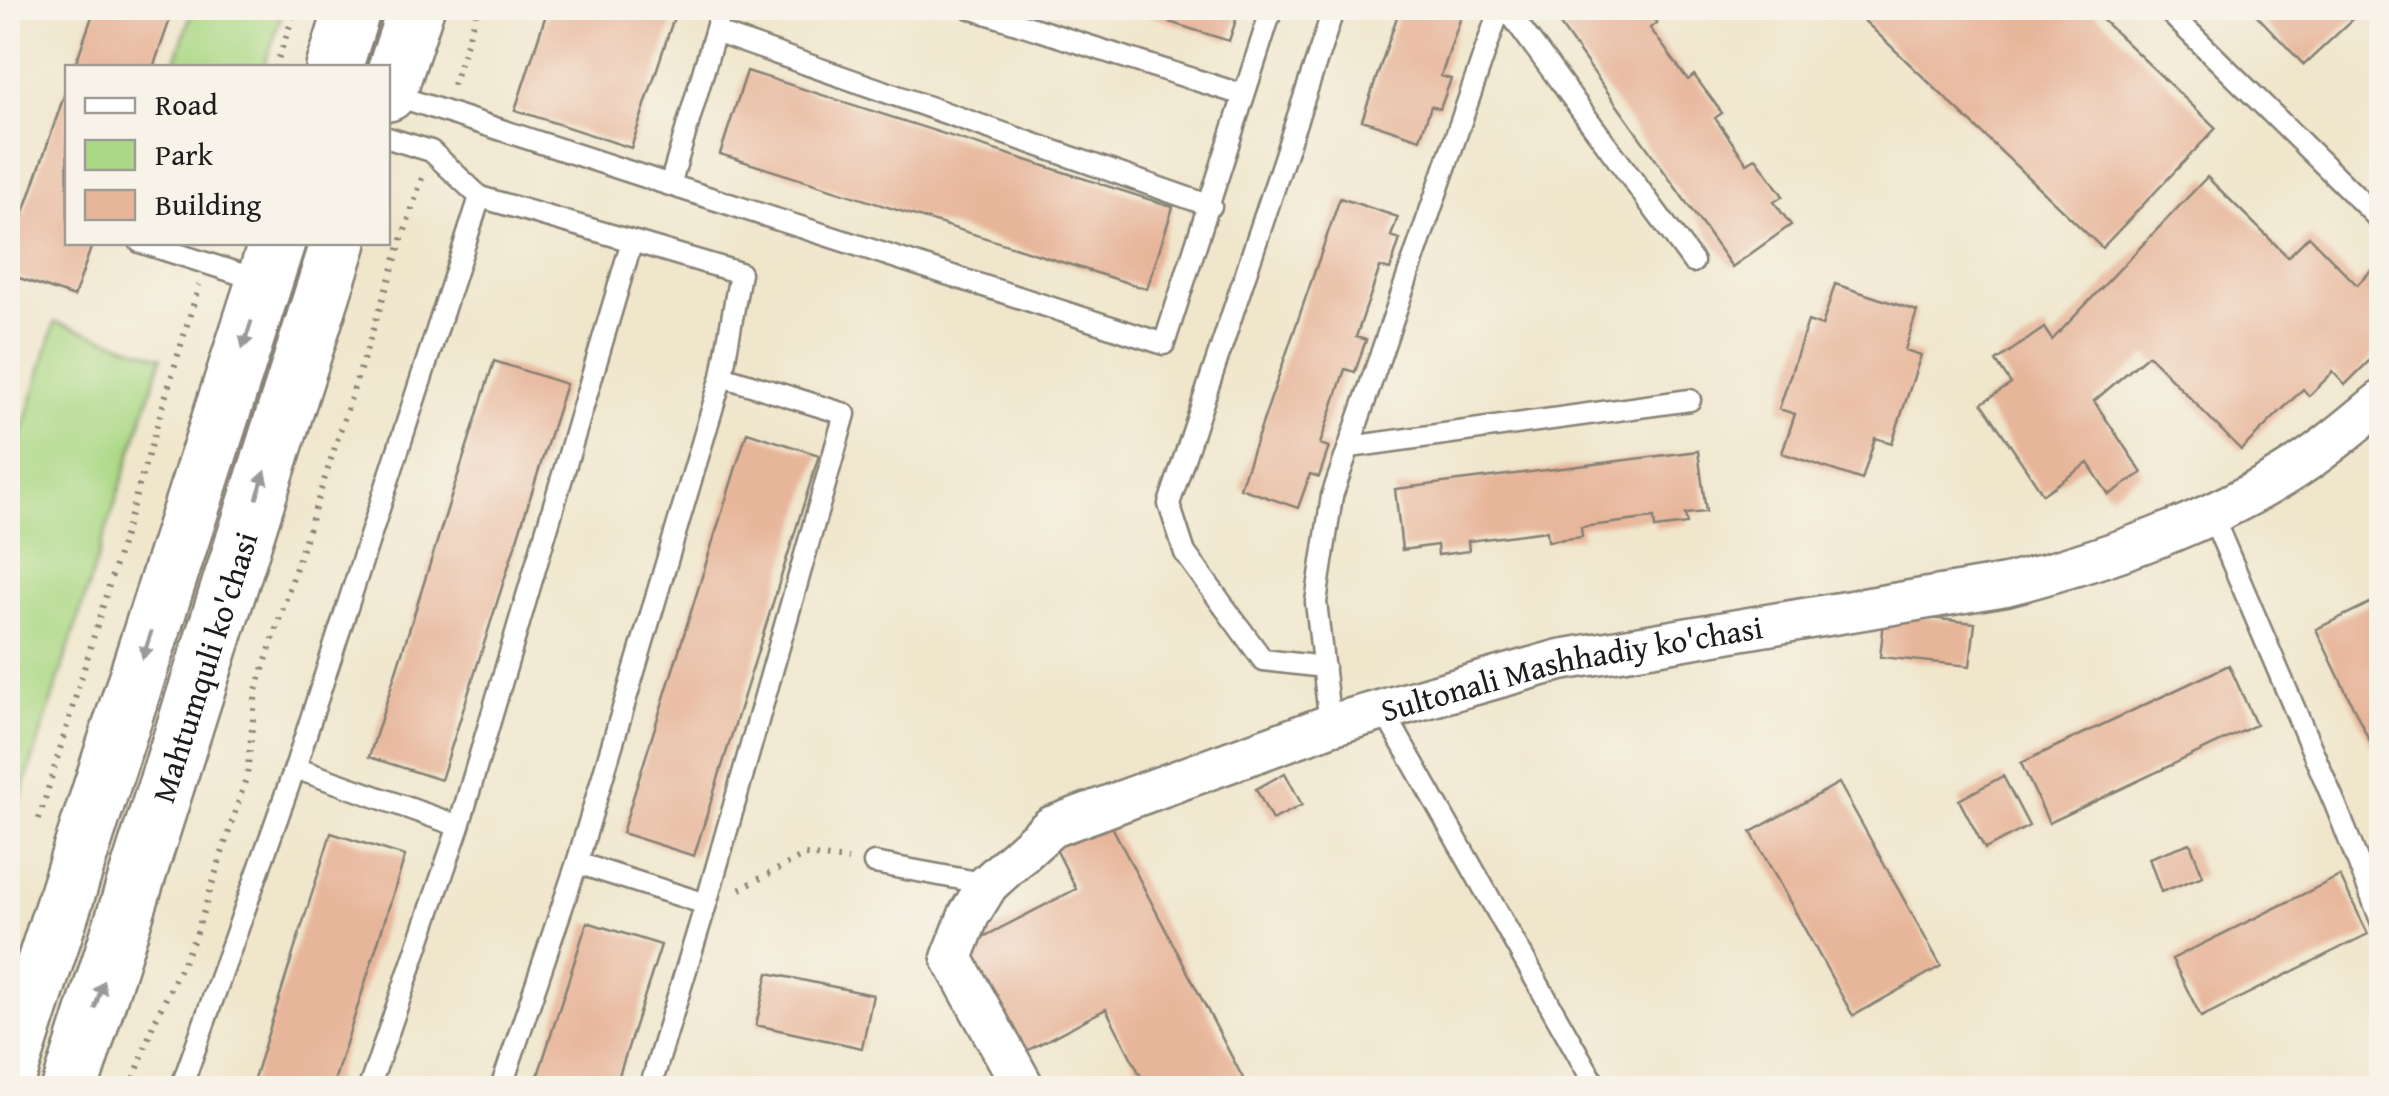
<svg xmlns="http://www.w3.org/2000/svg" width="2389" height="1096" viewBox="0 0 2389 1096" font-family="'Gentium Book Plus',serif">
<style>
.green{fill:#aad884;stroke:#637a50;stroke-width:2.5}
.building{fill:#e7b59a}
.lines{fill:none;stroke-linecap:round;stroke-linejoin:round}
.lane-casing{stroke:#868174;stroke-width:25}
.street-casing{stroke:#868174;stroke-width:45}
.primary-casing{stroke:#868174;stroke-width:60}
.path{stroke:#868174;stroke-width:6;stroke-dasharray:2.5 8;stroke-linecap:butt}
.lane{stroke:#fff;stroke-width:20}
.street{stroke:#fff;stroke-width:40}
.primary{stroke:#fff;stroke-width:55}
.oneway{fill:#999}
.labels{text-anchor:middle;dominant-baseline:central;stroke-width:10;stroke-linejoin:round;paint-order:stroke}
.street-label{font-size:32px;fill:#1c1c1c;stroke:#f7f3e8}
</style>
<rect width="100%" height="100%" fill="#f7f3e8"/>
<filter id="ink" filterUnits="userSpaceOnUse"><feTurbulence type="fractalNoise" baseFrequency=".01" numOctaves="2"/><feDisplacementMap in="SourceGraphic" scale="20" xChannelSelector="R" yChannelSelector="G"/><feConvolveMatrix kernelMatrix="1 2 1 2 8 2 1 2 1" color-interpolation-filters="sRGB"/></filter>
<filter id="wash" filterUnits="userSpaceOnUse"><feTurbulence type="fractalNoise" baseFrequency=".0048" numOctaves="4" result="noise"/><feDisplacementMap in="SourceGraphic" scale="40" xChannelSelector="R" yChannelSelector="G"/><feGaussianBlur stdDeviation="2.25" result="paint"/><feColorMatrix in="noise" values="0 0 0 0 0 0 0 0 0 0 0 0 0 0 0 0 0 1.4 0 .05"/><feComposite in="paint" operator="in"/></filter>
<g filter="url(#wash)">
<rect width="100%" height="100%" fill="#f0e6cc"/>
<!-- green -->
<path class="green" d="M193,8H284L264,67H173Z
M55,322L162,357L8,837V482Z"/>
<g id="blocks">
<!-- building -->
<path class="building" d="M95,8H174L153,68H74Z
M548,8H677L631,148L515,110Z
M1125,8H1240L1229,41Z
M1400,8H1464L1441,76L1451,79L1440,109L1431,106L1420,139L1362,120Z
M1555,8H1646L1657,23L1650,28L1688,80L1694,75L1722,113L1715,118L1747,163L1756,158L1783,196L1774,202L1791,225L1732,267L1550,11Z
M1851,8H2090L2216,128L2102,248Z
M2250,8H2365L2304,65Z
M747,71L1173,207L1147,289L720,154Z
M67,87L68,242H93L74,297L8,274V259Z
M2207,177L2288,257L2309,236L2357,285L2379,263L2382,265V304L2377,308L2382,312V323L2371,359L2345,385L2333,372L2309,396L2303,389L2241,450L2148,355L2094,401L2142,473L2109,495L2088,463L2043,494L1982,403L2011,384L1996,361L2044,328L2052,340Z
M1340,198L1398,217L1391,236L1400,239L1390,270L1380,267L1356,337L1366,340L1355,372L1345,369L1320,444L1329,447L1319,477L1310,474L1298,508L1240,488Z
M1835,284L1917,311L1905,350L1921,355L1892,443L1875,438L1862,480L1782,453L1795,414L1779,409L1808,321L1822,326Z
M494,361L566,384L441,780L369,757Z
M747,432L819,455L694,856L622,833Z
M1698,451L1706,512L1685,514L1687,524L1655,528L1654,518L1581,527L1582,537L1548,541L1547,531L1468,541L1469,551L1438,555L1437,545L1402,550L1395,489Z
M2380,598L2382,601V767L2316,629Z
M1885,613L1975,623L1970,666L1880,657Z
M2229,665L2256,725L2049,823L2021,763Z
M1285,773L1302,805L1272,820L1256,789Z
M2003,776L2029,826L1985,849L1959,800Z
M1839,783L1941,966L1853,1016L1751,832Z
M1107,817L1248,1088H1147L1106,1009L1015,1057L960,949L1076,889L1054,845Z
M331,833L405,856L332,1088H251Z
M2190,843L2203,876L2161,892L2149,858Z
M2340,876L2368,934L2201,1017L2172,959Z
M587,922L661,945L615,1088H534Z
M768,973L873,995L862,1048L756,1025Z"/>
</g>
</g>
<g filter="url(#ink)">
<use href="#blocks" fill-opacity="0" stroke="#868174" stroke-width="2.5"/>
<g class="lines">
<defs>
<path id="lane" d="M970,8L1243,95
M1506,8L1693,262
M2165,8L2382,222
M715,32L1211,206
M391,94L670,185L722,8
M670,185L1164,344L1272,8
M632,241L740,273L722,376L845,414L706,904L650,1088
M140,242L262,281
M1350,447L1690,400
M2211,513L2336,806L2382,923
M1324,667L1263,660L1185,553L1169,504L1334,8
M1383,710L1597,1088
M1330,725L1316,602L1332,496L1500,8
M295,768L459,826
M577,863L706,904
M874,863L988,884
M181,1088L295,768L480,197
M369,1088L459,826L632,241L480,197L431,151L388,138
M501,1088L577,863L722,376"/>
<g id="street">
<path id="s1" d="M1024,1088L952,958L969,915L988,884L1051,827L1330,725L1560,660L2006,585C2106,559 2209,524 2297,467C2327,448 2354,424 2382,401"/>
</g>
<g id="primary">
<path d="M334,68L353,8"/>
<path d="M388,93L416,8"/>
<path d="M8,1077L277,242"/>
<path id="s2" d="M70,1088L339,242"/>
</g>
</defs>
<!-- lane casing -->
<use href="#lane" class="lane-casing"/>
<!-- street casing -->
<use href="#street" class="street-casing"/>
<!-- primary casing -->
<use href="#primary" class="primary-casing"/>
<!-- path -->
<path class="path" d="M275,68L296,8
M453,85L478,8
M39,819L199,285
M740,889L805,855L848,860
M131,1088L153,1025L196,935L247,775L256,691L422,178"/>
<!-- lane -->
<use href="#lane" class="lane"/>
<!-- street -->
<use href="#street" class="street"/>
<!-- primary -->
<use href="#primary" class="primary"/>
</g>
<!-- one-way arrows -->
<defs><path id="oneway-solid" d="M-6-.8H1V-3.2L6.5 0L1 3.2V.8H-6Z" transform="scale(2.5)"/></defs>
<g class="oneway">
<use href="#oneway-solid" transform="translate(247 335) rotate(108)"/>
<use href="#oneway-solid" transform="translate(261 485) rotate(-72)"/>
<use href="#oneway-solid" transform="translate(147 645) rotate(108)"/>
<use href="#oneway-solid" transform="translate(99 995) rotate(-73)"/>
</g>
</g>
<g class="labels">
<!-- street labels -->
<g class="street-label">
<text stroke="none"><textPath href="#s2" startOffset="442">Mahtumquli ko'chasi</textPath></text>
<text stroke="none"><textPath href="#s1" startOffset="862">Sultonali Mashhadiy ko'chasi</textPath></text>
</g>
</g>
<!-- margin -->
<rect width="2389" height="1096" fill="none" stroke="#f7f3e8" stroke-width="40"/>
<!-- legend -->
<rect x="65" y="65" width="325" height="180" fill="#f7f3e8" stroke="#9f9d96" stroke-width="2.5"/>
<rect x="85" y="98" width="50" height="15" fill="#ffffff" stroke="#9f9d96" stroke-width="2.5"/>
<text x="155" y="115" font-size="30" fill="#1c1c1c">Road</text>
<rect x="85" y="140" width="50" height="30" fill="#aad884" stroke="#9f9d96" stroke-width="2.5"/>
<text x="155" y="165" font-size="30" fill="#1c1c1c">Park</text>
<rect x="85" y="190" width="50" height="30" fill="#e7b59a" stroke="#9f9d96" stroke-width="2.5"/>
<text x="155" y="215" font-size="30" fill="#1c1c1c">Building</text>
</svg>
